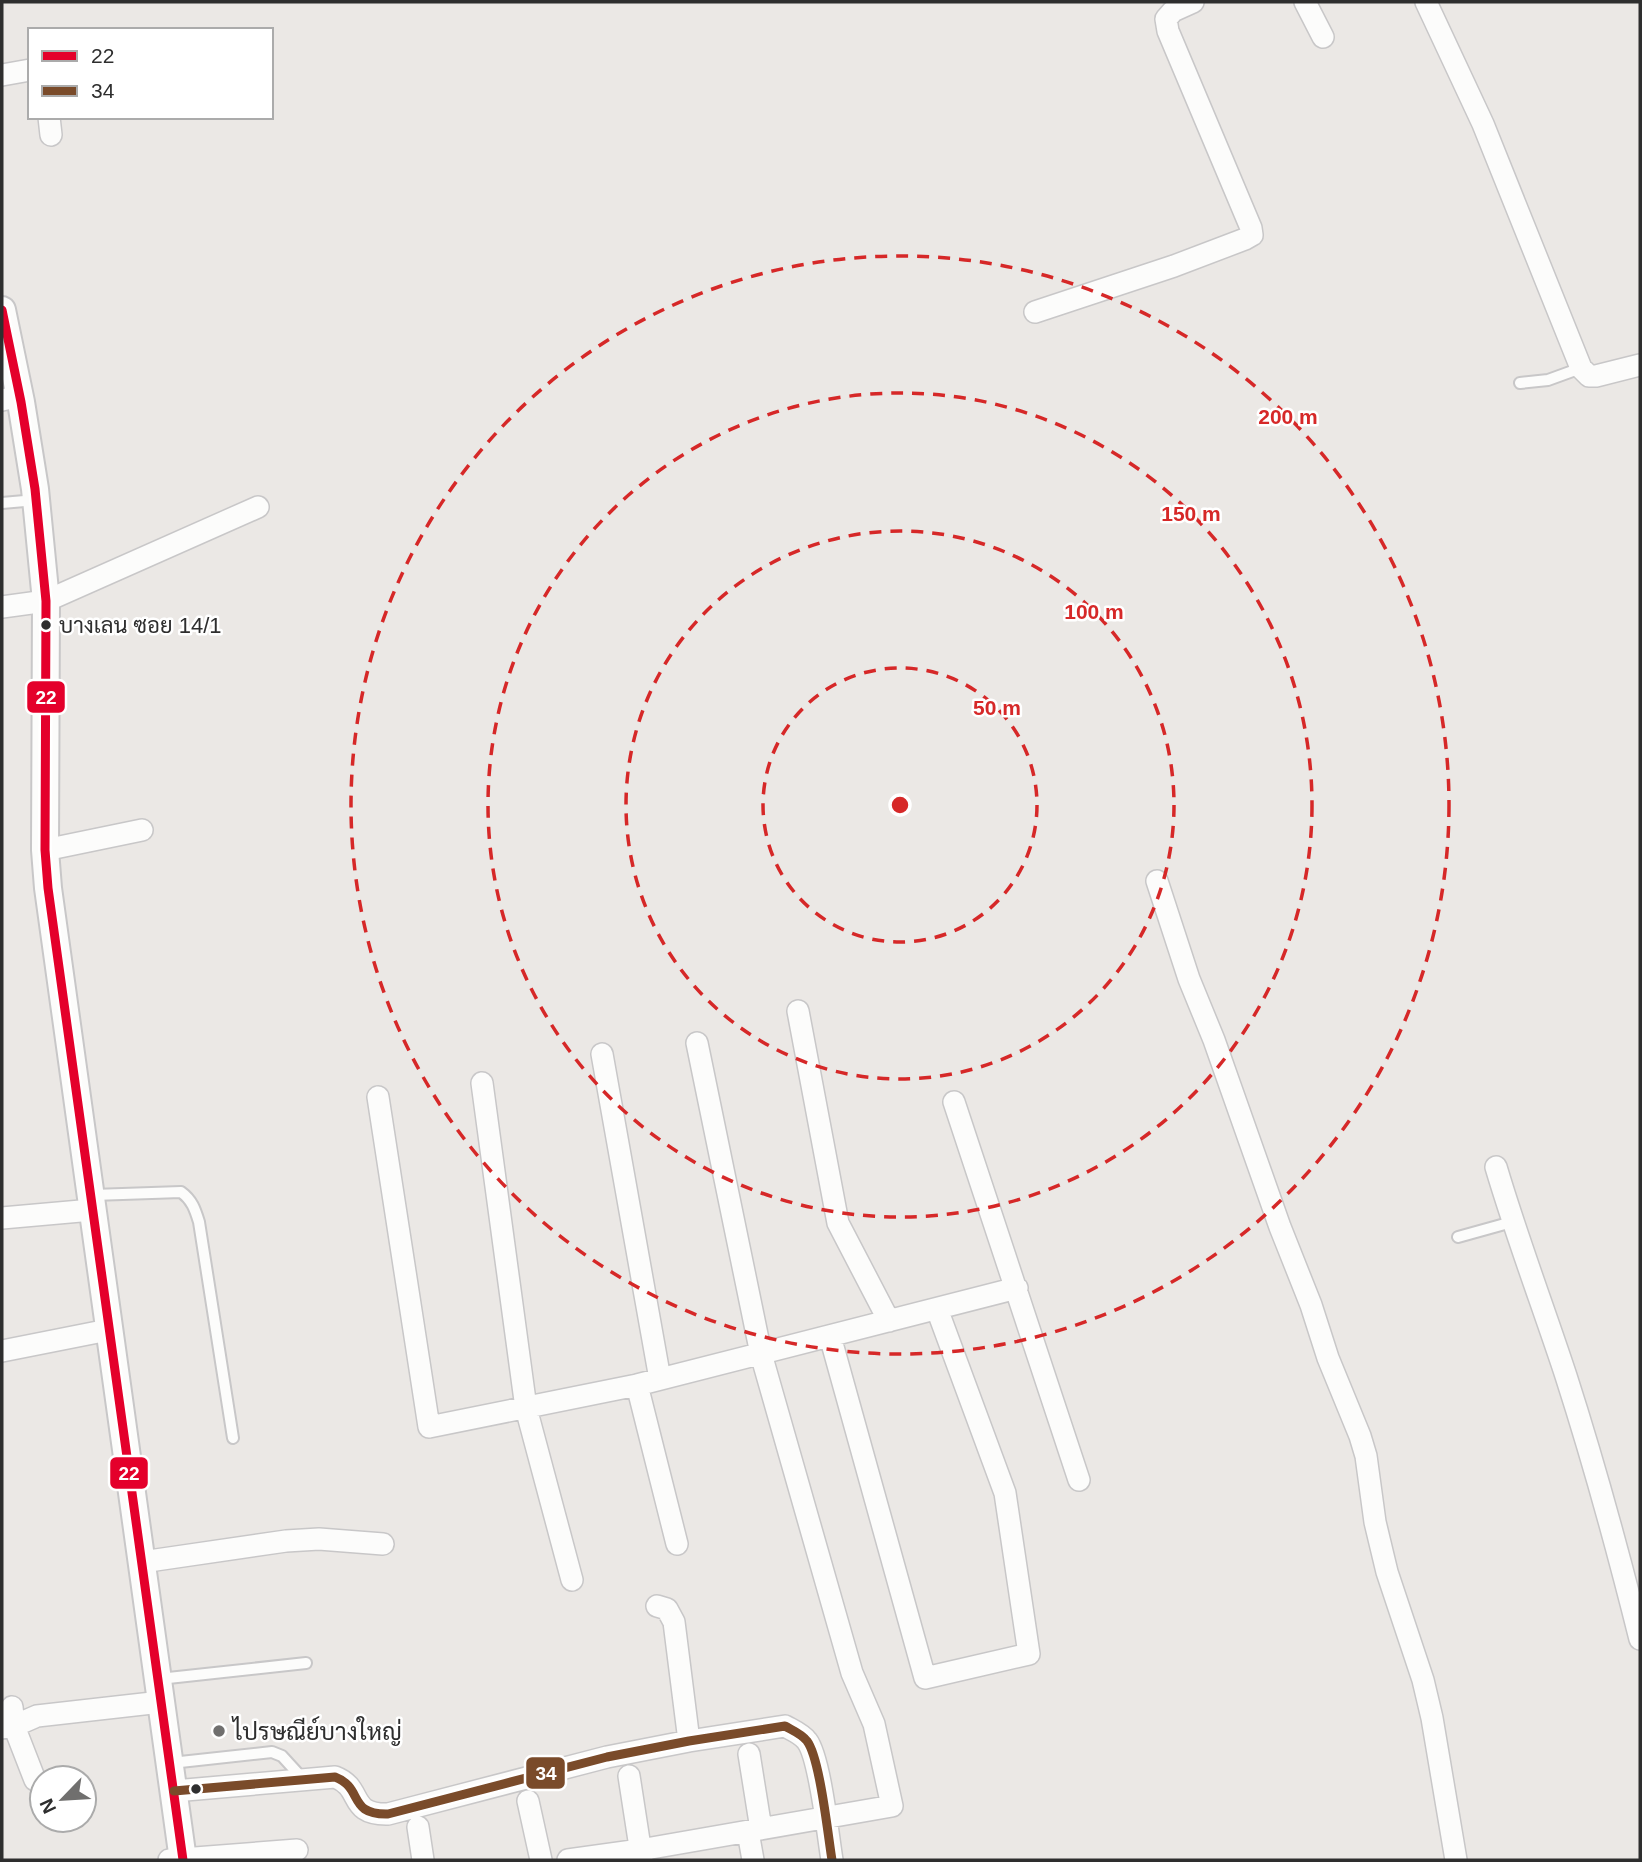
<svg xmlns="http://www.w3.org/2000/svg" width="1642" height="1862" viewBox="0 0 1642 1862" font-family="Helvetica,Sarabun,sans-serif">
<style>
.lines{fill:none;stroke-linecap:round;stroke-linejoin:round}
.service-casing{stroke:#c8c7c8;stroke-width:14}
.minor-casing{stroke:#c8c7c8;stroke-width:24}
.tertiary-casing{stroke:#c8c7c8;stroke-width:30}
.service{stroke:#fcfcfb;stroke-width:10}
.minor{stroke:#fcfcfb;stroke-width:21}
.tertiary{stroke:#fcfcfb;stroke-width:26}
.bus-1-casing{stroke:#fff;stroke-width:14}
.bus-2-casing{stroke:#fff;stroke-width:14}
.bus-1{stroke:#e4002b;stroke-width:9}
.bus-2{stroke:#7a4b2a;stroke-width:9}
.ring{fill:none;stroke:#d62828;stroke-width:3.5;stroke-dasharray:12 9}
.bus-dot{fill:#2e2e2e;stroke:#fff;stroke-width:2.5}
.poi-dot{fill:#706f6e;stroke:#fff;stroke-width:2.5}
.labels{text-anchor:middle;dominant-baseline:central;stroke-width:5;stroke-linejoin:round;paint-order:stroke}
.bus-label{font-size:22px;fill:#2e2e2e;stroke:#fff;text-anchor:start}
.poi-label{font-size:24px;fill:#2e2e2e;stroke:#fff;text-anchor:start}
.centre{fill:#d62828;stroke:#fff;stroke-width:3.5}
.ring-label{font-size:21px;text-anchor:middle;font-weight:bold;fill:#d62828;stroke:#fff;stroke-width:5;stroke-linejoin:round;paint-order:stroke}
.line-badge{stroke:#fff;stroke-width:2.5}
.badge-label{font-size:19px;text-anchor:middle;font-weight:bold;fill:#fff}
</style>
<rect width="100%" height="100%" fill="#ebe8e5"/>
<g class="lines">
<defs>
<path id="service" d="M1520,383L1548,380L1581,368
M2,503L36,500
M93,1195L181,1192C192,1200 195,1209 199,1222L233,1438
M1458,1237L1512,1222
M159,1679L306,1663
M171,1763L272,1752L282,1756L303,1779"/>
<path id="minor" d="M1305,2L1323,37
M1426,2L1483,124L1581,368L1589,376H1596L1640,365
M2,75L30,70
M49,117L51,135
M1035,312L1174,266L1245,239L1252,235L1251,228L1168,31L1166,19L1173,11L1193,2
M2,400L20,396
M2,607L46,601L258,507
M45,850L142,830
M1157,881L1189,979L1214,1040L1280,1227L1311,1305L1328,1358L1360,1436L1366,1456L1375,1522L1387,1572L1423,1680L1432,1718L1456,1860
M798,1011L838,1223L889,1321
M602,1054L660,1379
M482,1083L526,1408L572,1580
M378,1097L429,1427L637,1385L1017,1288
M954,1102L1079,1480
M1496,1167C1517,1238 1543,1306 1566,1376C1594,1463 1618,1551 1640,1639
M2,1218L92,1210
M830,1336L925,1678L1029,1654L1005,1493L937,1309
M2,1351L108,1330
M637,1385L677,1544
M142,1562L286,1541L319,1539L383,1544
M657,1606L667,1609L674,1622L689,1741
M12,1707L14,1726L35,1780
M2,1728L14,1726L37,1716L161,1702
M749,1754L761,1829
M629,1776L642,1860
M174,1791L335,1777C364,1788 347,1815 388,1814L607,1757L689,1741L785,1726C792,1730 802,1734 807,1741C820,1758 828,1836 832,1860
M528,1801L541,1860
M418,1827L423,1860
M748,1832L753,1860
M169,1860L297,1850
M568,1860L640,1850L892,1806L874,1724L852,1673L761,1354L697,1043"/>
<path id="tertiary" d="M2,310L21,402L35,489L46,601L45,850L48,888L183,1860"/>
</defs>
<!-- service casing -->
<use href="#service" class="service-casing"/>
<!-- minor casing -->
<use href="#minor" class="minor-casing"/>
<!-- tertiary casing -->
<use href="#tertiary" class="tertiary-casing"/>
<!-- service -->
<use href="#service" class="service"/>
<!-- minor -->
<use href="#minor" class="minor"/>
<!-- tertiary -->
<use href="#tertiary" class="tertiary"/>
<defs>
<path id="bus-1" d="M2,310L21,402L35,489L46,601L45,850L48,888L183,1860"/>
<path id="bus-2" d="M174,1791L335,1777C364,1788 347,1815 388,1814L607,1757L689,1741L785,1726C792,1730 802,1734 807,1741C820,1758 828,1836 832,1860"/>
</defs>
<!-- bus-1 casing -->
<use href="#bus-1" class="bus-1-casing"/>
<!-- bus-2 casing -->
<use href="#bus-2" class="bus-2-casing"/>
<!-- bus-1 -->
<use href="#bus-1" class="bus-1"/>
<!-- bus-2 -->
<use href="#bus-2" class="bus-2"/>
</g>
<!-- distance rings -->
<g class="ring">
<circle cx="900" cy="805" r="137"/>
<circle cx="900" cy="805" r="274"/>
<circle cx="900" cy="805" r="412"/>
<circle cx="900" cy="805" r="549"/>
</g>
<!-- markers -->
<g class="bus-dot">
<circle cx="46" cy="625" r="6"/>
<circle cx="196" cy="1789" r="6"/>
</g>
<circle class="poi-dot" cx="219" cy="1731" r="7"/>
<g class="labels">
<!-- bus labels -->
<g class="bus-label">
<text x="59" y="625">บางเลน ซอย 14/1</text>
</g>
<!-- poi labels -->
<g class="poi-label">
<text x="233" y="1731">ไปรษณีย์บางใหญ่</text>
</g>
</g>
<circle cx="900" cy="805" r="10" class="centre"/>
<g class="ring-label">
<text x="1288" y="424">200 m</text>
<text x="1191" y="521">150 m</text>
<text x="1094" y="619">100 m</text>
<text x="997" y="715">50 m</text>
</g>
<g class="line-badge">
<rect x="26" y="680" width="40" height="34" rx="7" fill="#e4002b"/>
<rect x="109" y="1456" width="40" height="34" rx="7" fill="#e4002b"/>
<rect x="525" y="1756" width="41" height="34" rx="7" fill="#7a4b2a"/>
</g>
<g class="badge-label">
<text x="46" y="704">22</text>
<text x="129" y="1480">22</text>
<text x="546" y="1780">34</text>
</g>
<!-- border -->
<rect width="1642" height="1862" fill="none" stroke="#2e2e2e" stroke-width="7"/>
<!-- legend -->
<rect x="28" y="28" width="245" height="91" fill="#ffffff" stroke="#ababab" stroke-width="2"/>
<rect x="42" y="51" width="35" height="10" fill="#e4002b" stroke="#ababab" stroke-width="2"/>
<text x="91" y="63" font-size="21" fill="#2e2e2e">22</text>
<rect x="42" y="86" width="35" height="10" fill="#7a4b2a" stroke="#ababab" stroke-width="2"/>
<text x="91" y="98" font-size="21" fill="#2e2e2e">34</text>
<!-- north arrow -->
<g transform="translate(63 1799) rotate(245)"><circle r="33" fill="#ffffff" stroke="#ababab" stroke-width="2"/>
<path d="M0-5L12 26L0 18L-12 26Z" fill="#706f6e"/>
<text y="-10" font-size="19" font-weight="bold" text-anchor="middle" fill="#2e2e2e">N</text>
</g>
</svg>
